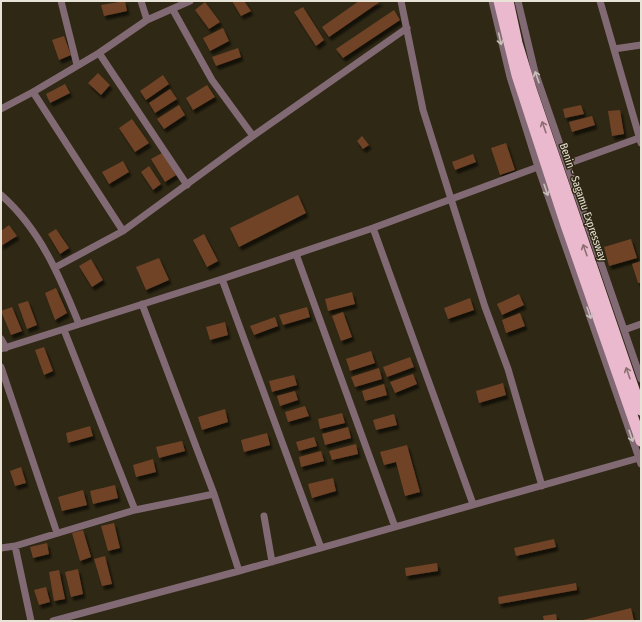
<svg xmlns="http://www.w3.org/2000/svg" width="642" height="622" viewBox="0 0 642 622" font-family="'Fira Sans Condensed',sans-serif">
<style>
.building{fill:#704327;filter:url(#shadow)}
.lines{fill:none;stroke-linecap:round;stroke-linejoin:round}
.minor{stroke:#816a74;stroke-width:7}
.trunk{stroke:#eab9ce;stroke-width:11}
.oneway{stroke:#c9bfb9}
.oneway2{stroke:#8c7071}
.labels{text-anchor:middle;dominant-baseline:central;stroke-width:3;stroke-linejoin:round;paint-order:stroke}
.street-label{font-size:11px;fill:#e8e3d7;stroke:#2f2814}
</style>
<defs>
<filter id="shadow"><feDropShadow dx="2.5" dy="4" stdDeviation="1" flood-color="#0009"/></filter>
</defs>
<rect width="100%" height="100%" fill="#2f2814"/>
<!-- building -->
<path class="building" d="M125,1L127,11L104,16L101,5Z
M232,1H244L251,11L241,16Z
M359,1H381L329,37L322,27Z
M205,2L220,22L209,29L195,10Z
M303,7L324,40L316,46L294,12Z
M394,10L400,20L343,58L336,49Z
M223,28L229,41L210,51L203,38Z
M64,36L71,55L59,60L52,40Z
M238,48L241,57L216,66L212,57Z
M98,73L110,85L101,95L88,83Z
M163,75L169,84L146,100L140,91Z
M65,84L70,93L50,103L46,94Z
M207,85L215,97L193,110L186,98Z
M170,89L177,99L155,113L149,103Z
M179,105L185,115L164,129L157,119Z
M581,105L584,114L565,118L563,109Z
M620,110L624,134L612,136L608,111Z
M592,116L595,125L572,132L569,122Z
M132,119L149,143L135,152L119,128Z
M362,136L369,145L363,149L357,141Z
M506,143L515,170L500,175L491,148Z
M162,153L176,175L165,182L151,159Z
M473,154L476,162L455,170L452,162Z
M123,161L129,172L109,184L102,172Z
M149,166L161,184L153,190L141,172Z
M298,195L306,213L239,247L230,228Z
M9,225L17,236L1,246V231Z
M56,229L69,248L60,254L48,234Z
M204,234L218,261L207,267L193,240Z
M631,239L637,258L609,266L604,247Z
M159,258L169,280L146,290L136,267Z
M91,259L103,280L92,287L79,266Z
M641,261V283H638L632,264Z
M56,288L67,313L55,320L45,293Z
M352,292L355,304L328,311L325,299Z
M519,294L524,305L502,315L497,304Z
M470,298L474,310L448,319L444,308Z
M28,301L37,325L27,329L18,304Z
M12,307L22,331L11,335L1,311Z
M307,307L310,317L283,325L279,315Z
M343,312L352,337L341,341L332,316Z
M520,313L525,326L506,333L502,320Z
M275,317L278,326L254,335L250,326Z
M225,322L228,335L210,340L206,327Z
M44,347L53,371L44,375L35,350Z
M371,351L375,363L350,371L346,359Z
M410,357L414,367L387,377L383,367Z
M379,368L382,379L355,387L351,377Z
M413,374L417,384L395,393L390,382Z
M294,375L297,385L272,392L269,381Z
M503,383L506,395L479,403L476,391Z
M384,384L387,395L365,401L362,391Z
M295,391L298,400L280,406L277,396Z
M305,406L309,416L288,422L285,412Z
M225,409L228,422L202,430L198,417Z
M342,413L345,423L320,429L318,419Z
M394,414L397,425L376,430L373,420Z
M90,426L93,436L68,443L66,433Z
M348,427L351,438L325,445L322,434Z
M267,433L270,445L244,452L241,440Z
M314,437L317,446L299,451L296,442Z
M182,441L185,451L159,458L156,447Z
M356,444L358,454L332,460L329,451Z
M407,445L420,492L405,496L396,462L384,465L380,452Z
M321,451L324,461L301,467L299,457Z
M153,459L156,472L136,477L133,465Z
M21,467L26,483L15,486L10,471Z
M333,478L336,491L312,498L308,484Z
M115,485L118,498L93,504L90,491Z
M83,490L87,505L62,511L58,497Z
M114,523L120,548L108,551L101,526Z
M83,530L91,557L80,561L72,533Z
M554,539L556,547L516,556L514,548Z
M47,543L49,554L33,558L30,547Z
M105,556L112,584L102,586L94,559Z
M437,563L438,571L406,576L405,568Z
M78,569L83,594L71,597L65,572Z
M59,570L65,599L54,601L49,572Z
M576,583L577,590L499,604L498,597Z
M46,587L50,602L39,605L34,590Z
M631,608L634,621H583V620Z
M556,614L557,621H544L543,616Z"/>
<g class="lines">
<!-- minor -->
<path class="minor" d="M61,1L77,65
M141,1L147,20
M401,1L423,110L485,307L508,369L542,486
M492,1L510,77L538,167L641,464
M518,1L535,72L641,379
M600,1L641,143
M173,10L212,80L253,136
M614,49L641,45
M99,53L187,185
M33,92L123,231
M1,109L33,92L99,53L147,20L190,1
M567,164L639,138
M1,195C40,229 60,277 79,324
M373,228L473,504
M296,254L395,527
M56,267L123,231L253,136L407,28
M222,279L321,548
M142,304L214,494L239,571
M64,330L135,510
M624,330L641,324
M1,339L6,348
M1,349L222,279L373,228L546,164
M1,367L57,533
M264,516L272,562
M15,546L31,621
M1,548L15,546L135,510L214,494
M53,621L239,571L639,458"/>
<!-- trunk -->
<path class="trunk" d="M499,1L517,75L566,225L641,441
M508,1L517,43L531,89L641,410"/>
</g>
<!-- one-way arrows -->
<defs><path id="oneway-shaft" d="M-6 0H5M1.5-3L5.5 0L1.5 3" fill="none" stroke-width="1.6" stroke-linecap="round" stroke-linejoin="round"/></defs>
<g class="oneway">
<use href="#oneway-shaft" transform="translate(500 39) rotate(77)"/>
<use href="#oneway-shaft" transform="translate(537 77) rotate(-109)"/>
<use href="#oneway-shaft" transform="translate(546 190) rotate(71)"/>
<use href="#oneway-shaft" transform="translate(589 313) rotate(71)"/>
<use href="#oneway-shaft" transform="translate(631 436) rotate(71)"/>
</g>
<g class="oneway2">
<use href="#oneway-shaft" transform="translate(544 127) rotate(-109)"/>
<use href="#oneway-shaft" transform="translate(585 250) rotate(-109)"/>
<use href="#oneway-shaft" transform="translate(628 373) rotate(-109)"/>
</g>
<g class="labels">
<!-- street labels -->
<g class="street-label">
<text transform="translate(583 202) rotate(71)">Benin - Sagamu Expressway</text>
</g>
</g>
<!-- border -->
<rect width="642" height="622" fill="none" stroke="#e8e3d7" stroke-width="4"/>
</svg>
